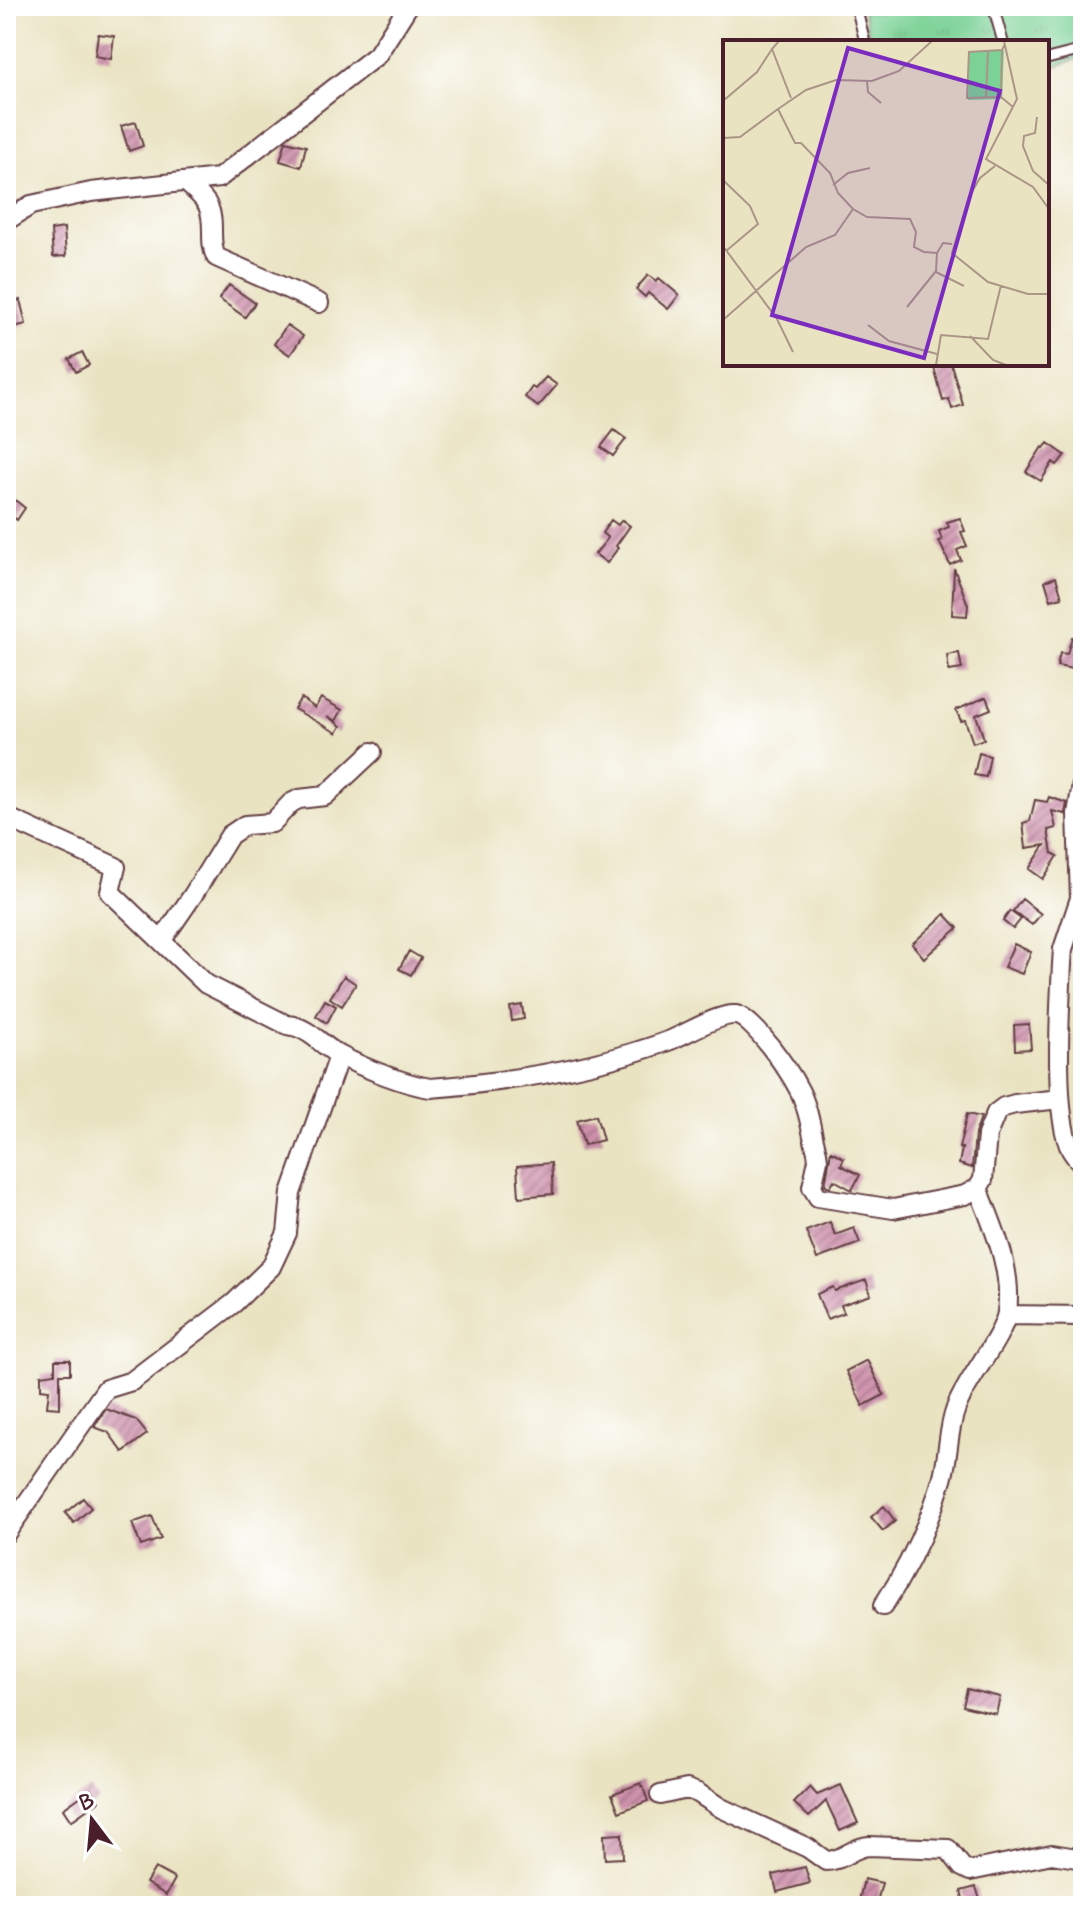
<svg xmlns="http://www.w3.org/2000/svg" width="1089" height="1912" viewBox="0 0 1089 1912" font-family="Mynerve,sans-serif">
<style>
.park{fill:url(#park-tufts);stroke:#637860;stroke-width:2}
.building{fill:url(#building-hatch)}
.lines{fill:none;stroke-linecap:round;stroke-linejoin:round}
.lane-casing{stroke:#623c42;stroke-width:13}
.street-casing{stroke:#623c42;stroke-width:22}
.lane{stroke:#fff;stroke-width:9}
.street{stroke:#fff;stroke-width:18}
.inset-road{fill:none;stroke:#aa9586;stroke-width:2}
.view{fill:#7b2cbf;fill-opacity:0.15;stroke:#7b2cbf;stroke-width:4}
.inset-edge{fill:none;stroke:#4a1f2b;stroke-width:4}
</style>
<defs>
<pattern id="park-tufts" width="24" height="20" patternUnits="userSpaceOnUse" patternTransform="scale(2)"><rect width="24" height="20" fill="#7cd296"/><path d="M3 7l-1-3M5 7V3M7 7l1-3M15 17l-1-3M17 17v-4M19 17l1-3" fill="none" stroke="#6db481"/></pattern>
<pattern id="building-hatch" width="6" height="6" patternUnits="userSpaceOnUse" patternTransform="scale(2)"><rect width="6" height="6" fill="#cd90ab"/><path d="M-1 1l2-2M0 6l6-6M5 7l2-2" fill="none" stroke="#a8758b"/></pattern>
</defs>
<rect width="100%" height="100%" fill="#fff"/>
<filter id="ink" filterUnits="userSpaceOnUse"><feTurbulence type="fractalNoise" baseFrequency=".0125" numOctaves="2"/><feDisplacementMap in="SourceGraphic" scale="16" xChannelSelector="R" yChannelSelector="G"/><feConvolveMatrix kernelMatrix="1 2 1 2 8 2 1 2 1" color-interpolation-filters="sRGB"/></filter>
<filter id="wash" filterUnits="userSpaceOnUse"><feTurbulence type="fractalNoise" baseFrequency=".006" numOctaves="4" result="noise"/><feDisplacementMap in="SourceGraphic" scale="32" xChannelSelector="R" yChannelSelector="G"/><feGaussianBlur stdDeviation="1.8" result="paint"/><feColorMatrix in="noise" values="0 0 0 0 0 0 0 0 0 0 0 0 0 0 0 0 0 1.4 0 .05"/><feComposite in="paint" operator="in"/></filter>
<g filter="url(#wash)">
<rect width="100%" height="100%" fill="#eae3c2"/>
<!-- park -->
<path class="park" d="M862,6H1083V57L1047,69V42H871Z"/>
<g id="blocks">
<!-- building -->
<path class="building" d="M98,34L114,36L111,59L95,56Z
M136,122L143,146L129,151L121,126Z
M286,141L306,146L301,167L280,161Z
M64,228L66,256L53,257L51,230Z
M648,275L656,281L659,278L679,295L668,309L648,293L645,297L636,289Z
M229,285L255,303L245,317L219,299Z
M20,300L26,324L6,329V303Z
M287,325L303,336L290,355L274,344Z
M82,352L89,365L76,372L69,359Z
M933,364H951L963,405L952,409L949,399L943,401Z
M546,377L557,385L538,407L525,397L532,387L535,389Z
M614,430L626,439L613,456L601,447Z
M1048,443L1065,455L1057,465L1053,462L1041,481L1026,472L1042,447L1044,448Z
M15,500L25,508L17,520L7,512Z
M960,518L965,531L961,532L967,546L957,550L961,560L950,565L939,541L942,540L939,531L949,527L947,522Z
M611,520L618,525L622,520L630,526L616,546L618,548L607,563L595,554L608,538L602,533Z
M954,568L968,605L967,616L952,615Z
M1056,577L1062,597L1051,600L1045,581Z
M1072,637L1083,641V671L1057,666L1060,653L1067,654Z
M959,653L962,669L949,671L947,655Z
M986,697L991,709L976,715L984,739L973,743L965,720L961,721L956,710Z
M301,698L315,708L321,698L342,710L336,721L327,716L341,726L337,733L294,709Z
M979,753L990,756L986,777L974,775Z
M1049,797L1067,803L1065,814L1052,811L1056,828L1048,830L1052,853L1058,856L1043,879L1029,869L1045,845L1026,848L1023,823L1030,821L1035,800L1047,802Z
M1022,899L1041,914L1032,925L1013,911Z
M1010,911L1021,919L1013,929L1003,921Z
M945,914L958,928L924,958L912,944Z
M1014,944L1031,952L1022,974L1004,967Z
M409,951L421,958L411,975L399,969Z
M344,976L356,984L342,1006L330,998Z
M325,1000L336,1006L327,1023L316,1016Z
M522,1005L524,1019L512,1021L510,1007Z
M1029,1024L1031,1049L1015,1050L1014,1025Z
M967,1114L981,1117L975,1134L972,1168L959,1164L962,1148H959Z
M596,1115L603,1140L584,1145L577,1120Z
M831,1151L844,1158L841,1165L860,1175L852,1190L834,1180L830,1187L825,1185Z
M551,1163L553,1194L519,1197L517,1166Z
M830,1222L835,1235L854,1228L860,1243L817,1259L806,1231Z
M866,1280L871,1295L841,1305L844,1313L827,1319L817,1294L833,1287L835,1291Z
M55,1360H70V1374H60V1408L47,1407L49,1390L41,1389V1375L55,1373Z
M867,1360L884,1395L863,1406L846,1371Z
M106,1409L136,1420L147,1434L123,1452L108,1432L94,1427Z
M83,1498L91,1508L74,1523L65,1513Z
M884,1506L895,1521L883,1531L871,1517Z
M152,1516L161,1539L141,1546L132,1523Z
M967,1689L1000,1697L996,1714L963,1706Z
M641,1783L648,1801L619,1812L612,1794Z
M841,1785L858,1823L840,1831L826,1801L809,1817L794,1803L810,1787L817,1795Z
M91,1789L99,1801L71,1821L63,1809Z
M622,1834L623,1858L605,1859L604,1835Z
M805,1867L810,1883L777,1892L773,1875Z
M155,1868L175,1879L166,1895L146,1883Z
M864,1879L882,1883L876,1906H858Z
M976,1887L982,1906H965L961,1891Z"/>
</g>
</g>
<g filter="url(#ink)">
<use href="#blocks" fill-opacity="0" stroke="#623c42" stroke-width="2"/>
<g class="lines">
<defs>
<path id="lane" d="M856,6L865,42
M993,6L1003,42
M1047,59L1083,50"/>
<path id="street" d="M186,182C193,189 204,197 208,206C216,222 208,241 216,257L319,303
M6,221L31,205L91,192L219,178L377,55L408,6
M1083,778L1077,814L1080,898L1063,949L1062,964C1060,1005 1053,1117 1071,1150C1074,1155 1078,1160 1083,1163
M6,817L116,867L110,892L206,984L287,1025C310,1027 321,1046 341,1056C364,1068 404,1084 430,1088C510,1082 592,1069 668,1041C685,1035 719,1013 736,1015C753,1018 790,1072 798,1088C809,1107 811,1132 817,1152L818,1160L812,1187L818,1197L893,1209L965,1195L978,1188L983,1180L987,1135L996,1113L1004,1107L1015,1104L1060,1099
M162,940L193,895L230,835L245,825L272,823L291,803L299,799L325,796L372,752
M1007,1315L1083,1316
M6,1533L106,1389L132,1381L234,1303L271,1267L287,1233L291,1193L339,1056
M883,1606C908,1568 929,1524 942,1480C949,1456 947,1432 956,1408C966,1380 1004,1336 1007,1312C1013,1268 993,1227 978,1188
M660,1795L687,1789L698,1793L721,1808L808,1848L826,1861C843,1861 852,1847 869,1846L948,1849L962,1867L970,1871L1052,1854L1083,1859"/>
</defs>
<!-- lane casing -->
<use href="#lane" class="lane-casing"/>
<!-- street casing -->
<use href="#street" class="street-casing"/>
<!-- lane -->
<use href="#lane" class="lane"/>
<!-- street -->
<use href="#street" class="street"/>
</g>
</g>
<!-- overview -->
<g transform="translate(723 40)">
<rect width="326" height="326" fill="#eae3c2"/>
<path d="M281,10L279,59L245,60L246,11Z" fill="#7cd296"/>
<path class="inset-road" d="M56,1L49,9L68,58M281,1L294,59L263,119L310,147L326,169M282,4L279,10L246,12L244,58L278,57L290,67M144,41L145,52L158,63M278,57L279,10M263,58L265,11M0,61L34,32L49,9M55,69L83,50L113,40L149,41L176,31L209,1M314,77L312,93L301,96L300,106L310,131L326,145M0,98L17,97L55,69L72,103H78L107,133L115,153L130,169L144,177L187,179L193,192L191,207L201,212L214,213L220,203L229,204M272,126L257,138L246,157L229,213L265,242L305,254H326M0,140L27,166L35,184L3,211M110,145L125,133L147,128M0,206L54,279L70,312M213,232L241,246M184,267L213,231L214,213M0,280L83,207L112,195L130,169M145,285L166,301L214,314M247,296L270,320L283,325M213,325L218,295L265,299L278,245"/>
<path class="view" d="M125,8L277,51L201,318L49,275Z"/>
<rect width="326" height="326" class="inset-edge"/>
</g>
<!-- margin -->
<rect width="1089" height="1912" fill="none" stroke="#fff" stroke-width="32"/>
<!-- north arrow -->
<g transform="translate(92 1820) rotate(344)" stroke="#ffffff" stroke-width="6" paint-order="stroke">
<path d="M0-6L14 30L0 20L-14 30Z" fill="#4a1f2b"/>
<text y="-12" font-size="22" font-weight="bold" text-anchor="middle" fill="#4a1f2b">B</text>
</g>
</svg>
